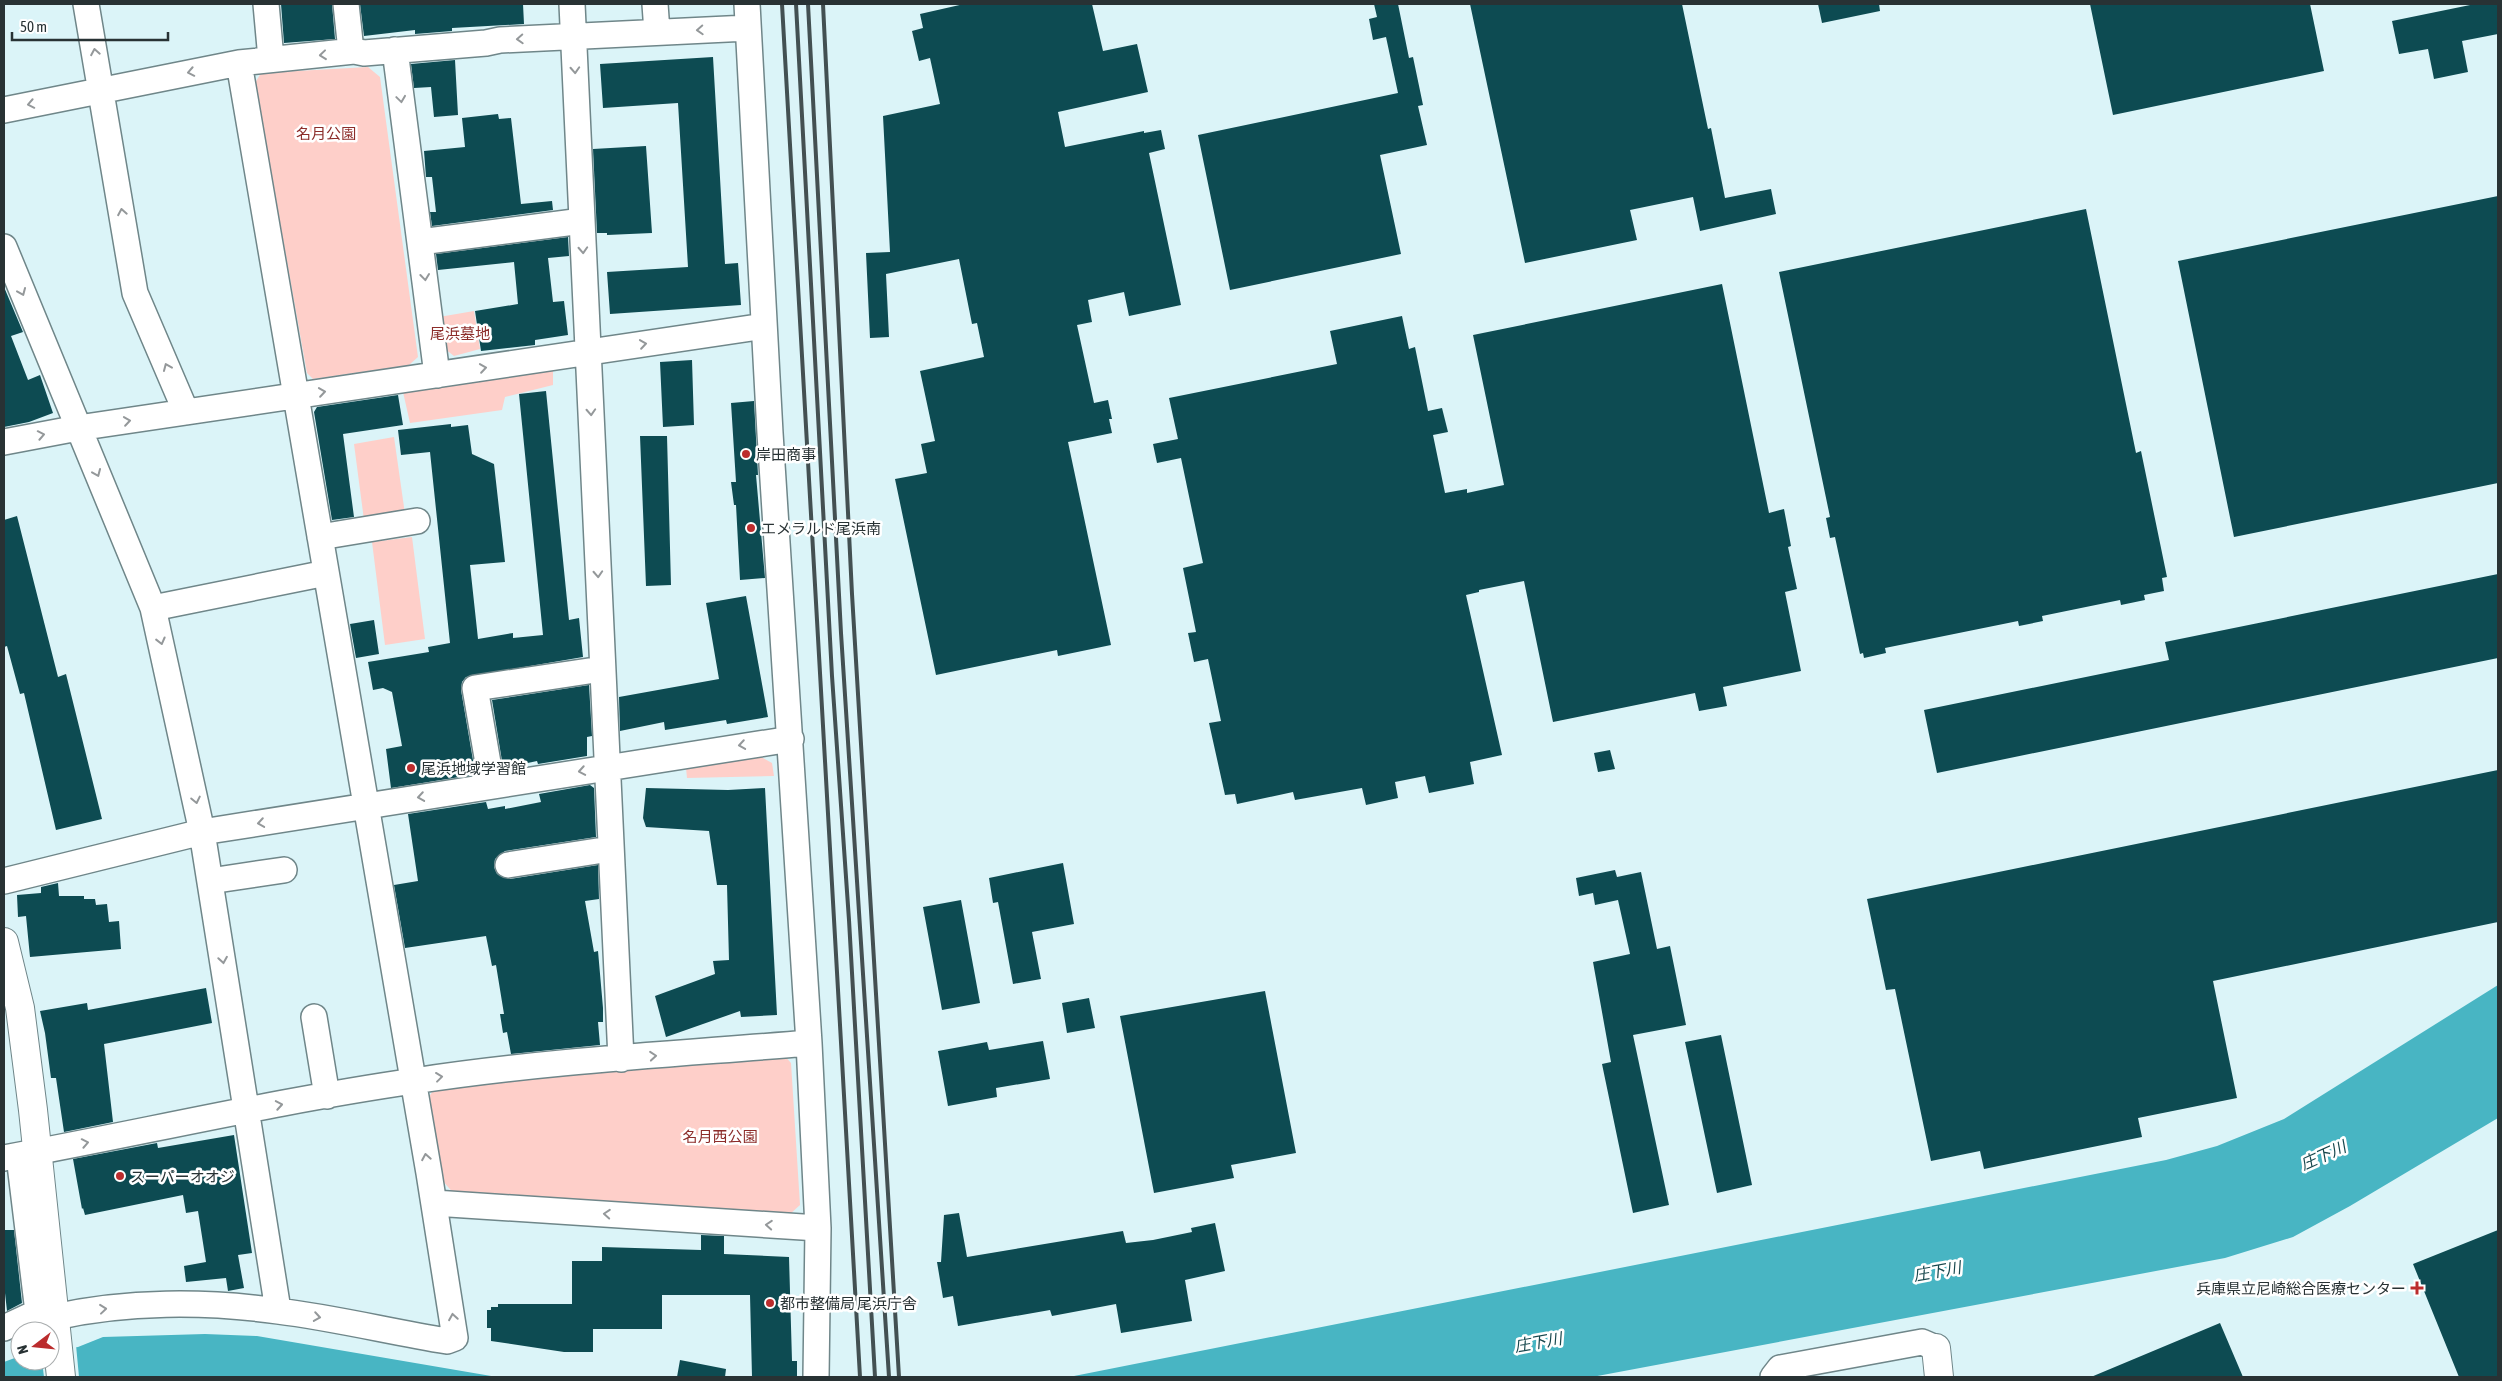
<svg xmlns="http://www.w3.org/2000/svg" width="2502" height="1381" viewBox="0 0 2502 1381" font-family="'Asap Condensed','Noto Sans JP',sans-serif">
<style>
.green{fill:#fecfc9}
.water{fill:#48b5c3}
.pier{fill:#dbf4f8}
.building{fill:#0d4b52}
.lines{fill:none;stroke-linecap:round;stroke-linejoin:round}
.minor-casing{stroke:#6f8689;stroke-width:28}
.tertiary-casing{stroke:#6f8689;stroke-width:30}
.minor{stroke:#fff;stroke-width:25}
.tertiary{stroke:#fff;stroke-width:28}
.rail{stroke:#435052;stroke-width:4}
.oneway{stroke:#94989a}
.poi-dot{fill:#bb2c2d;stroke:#fff;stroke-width:2}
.labels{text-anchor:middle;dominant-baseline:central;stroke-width:5;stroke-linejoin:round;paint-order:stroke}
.park-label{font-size:15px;fill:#8c2d2a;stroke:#fff}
.poi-label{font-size:15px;fill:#283234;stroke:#fff;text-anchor:start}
.water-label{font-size:16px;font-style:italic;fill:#17474d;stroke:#fff}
</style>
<rect width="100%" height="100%" fill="#dbf4f8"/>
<!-- green -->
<path class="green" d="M368,67L380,77L418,357L409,365L313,379L307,373L255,83L261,73Z
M474,311L480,349L454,356L445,349L439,317Z
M553,370V385L505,397L502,410L410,423L403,392Z
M394,437L405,514L364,520L354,444Z
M412,537L425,639L385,645L372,542Z
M761,757L772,763L774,776L687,778L686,768Z
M783,1054L791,1063L800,1205L789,1215L457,1197L441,1179L427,1100L434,1089Z"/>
<!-- water -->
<path class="water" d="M2498,985V1118L2350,1206L2293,1237L2225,1258L1592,1377H1069L2166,1160L2217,1146L2284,1119Z
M205,1334L257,1336L497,1377H4V1362L20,1356V1361H50V1351L78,1347L103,1337Z"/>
<!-- pier -->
<path class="pier" d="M76,1345L79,1377H44L42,1361H50V1348Z"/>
<!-- building -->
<path class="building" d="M281,4H332L335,39L284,43Z
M360,4H523L524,24L452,28V31L415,34V30L364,36Z
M964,4H1092L1103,51L1137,44L1148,92L1058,112L1065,147L1144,131V133L1161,130L1165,149L1149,153L1181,305L1129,316L1124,292L1088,300L1092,322L1077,325L1094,403L1108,400L1112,419H1109L1112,433L1068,442L1111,645L1058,656L1057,650L936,675L895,479L927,473L921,444L935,441L920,371L984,357L977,323L972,324L959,259L886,274L889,337L870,338L866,253L890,252L883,116L940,104L930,58L919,61L912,31L923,28L920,14Z
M1374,4H1398L1409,58L1413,57L1423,105L1418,106L1427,145L1380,155L1401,254L1230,290L1198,135L1398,93L1386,37L1373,40L1369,19L1377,17Z
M1470,4H1682L1708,129L1711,128L1725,198L1771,189L1776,214L1700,231L1693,197L1630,210L1637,240L1525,263Z
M1818,4H1879L1880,11L1822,23Z
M2090,4H2310L2324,71L2113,115Z
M2475,4H2498V34L2462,41L2468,72L2434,79L2428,49L2399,54L2392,21Z
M713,57L725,264L738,263L741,305L610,314L607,272L688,267L678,103L603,108L600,64Z
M455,60L458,115L434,117L431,87L414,88L411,64Z
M498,114L499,119L511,118L521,204L552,201L553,210L432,226L430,212H436L432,177H426L424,151L465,147L462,118Z
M646,146L652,233L607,235V233H597L593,149Z
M2498,196V483L2234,537L2178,261Z
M2086,209L2136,453L2141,451L2167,577L2162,578L2164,591L2144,595L2145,600L2121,605L2120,600L2042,616L2043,621L2019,626L2018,621L1885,648L1886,653L1864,658L1863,653L1860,654L1835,537L1830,538L1826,518L1830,517L1779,272Z
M568,237L569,256L548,258L553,302L564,301L568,335L535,340V345L481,351L475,311L518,304L514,262L438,270L436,254Z
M1722,284L1769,513L1784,509L1791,546L1788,547L1797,589L1785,592L1801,671L1723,687L1727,706L1699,711L1695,693L1553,722L1524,581L1479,590V592L1466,595L1502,755L1470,762L1474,784L1429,793L1425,776L1395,782L1398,798L1366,805L1362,788L1295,800L1293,792L1237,804L1235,794L1225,795L1209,723L1221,721L1208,659L1194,662L1188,633L1196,632L1183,568L1203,563L1181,458L1157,463L1153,444L1178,439L1169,398L1337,364L1330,331L1402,316L1409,349L1415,347L1428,411L1442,408L1448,432L1433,435L1445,493L1467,489V493L1504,485L1473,335Z
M4,287L23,332L11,336L28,380L40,375L53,413L29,422L4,427Z
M692,360L694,425L663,427L660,362Z
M546,391L569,620L579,618L583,657L466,677L462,682L461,690L475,772L472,775L391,788L386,749L402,746L392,692L383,688L373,690L368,662L429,652L428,647L450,643L430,452L401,455L398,430L451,424V427L468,425L472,454L494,464L505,562L470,565L478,639L513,633V638L543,635L519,394Z
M398,395L403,425L343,434L354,517L332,520L314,412L317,407Z
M754,401L758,475H756L765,578L740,580L736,505H734L731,482H736L731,403Z
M640,436H667L671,585L646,586Z
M17,516L58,677L66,674L102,819L56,830L24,693L20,694L7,646L4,647V520Z
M2498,574V658L1937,773L1924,710L2169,660L2165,642Z
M746,596L768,717L727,724L726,720L665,730L664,722L620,731L619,697L719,679L706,603Z
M374,620L379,654L356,658L350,624Z
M589,685L592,736L587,737V756L538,764L537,761L523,764V760L506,763L505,761H502L492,700Z
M1610,750L1615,769L1598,772L1594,753Z
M2498,770V922L2213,981L2237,1098L2138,1118L2142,1137L1984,1169L1980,1151L1931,1161L1895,989L1886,990L1867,899Z
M590,785L594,788L596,837L505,851L495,859L494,867L497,874L510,879L598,865L599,899L585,901L594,952L598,951L603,1008V1022H598L600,1045L511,1054L507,1032L503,1033L500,1014H504L496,965L492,966L486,936L405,948L394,885L418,881L408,814L486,802L488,809L505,806V809L541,802L539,794Z
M646,788L728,790L765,788L777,1015L741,1017L740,1011L666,1037L655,996L715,974L713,961L729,960L727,885H717L709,831L646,827L643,818Z
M1063,863L1074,924L1032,932L1041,979L1013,984L998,902L993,903L989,878Z
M1615,870L1617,877L1641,872L1657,949L1670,946L1686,1025L1633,1035L1669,1205L1633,1213L1602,1064L1611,1062L1593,962L1630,954L1618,900L1595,905L1593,893L1579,896L1576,878Z
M58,883L59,896H84V899H95L96,905L107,904L109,922L119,921L121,949L30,957L26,916L18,917L17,895L41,893V887Z
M961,900L980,1003L942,1010L923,907Z
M206,988L212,1023L104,1044L113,1122L64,1132L56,1078H51L45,1033L40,1011L87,1003L88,1010Z
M1265,991L1296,1153L1231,1165L1234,1178L1154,1193L1120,1016Z
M1089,998L1095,1028L1067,1033L1062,1003Z
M1721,1035L1752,1185L1717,1193L1685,1042Z
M1043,1041L1050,1079L996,1088L997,1097L948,1106L938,1051L987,1042L989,1050Z
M234,1135L252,1253L238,1255L244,1288L228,1291L226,1278L186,1282L184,1266L206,1262L198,1211L186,1213L183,1195L85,1215L83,1208L82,1209L73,1159L157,1143L158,1148Z
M959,1213L967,1257L1123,1231L1126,1243L1153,1240L1192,1232L1191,1228L1215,1223L1225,1271L1185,1280L1192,1321L1121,1333L1116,1304L1052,1316L1050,1310L958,1326L953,1296L943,1298L937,1262H941L944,1215Z
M4,1230H14L22,1303L7,1311L4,1284Z
M2498,1230V1377H2459L2413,1264Z
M701,1235L724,1236V1254L789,1257L792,1361H797V1377H752L750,1295H662V1329H593V1352H564L491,1341V1328H487V1310H491V1307H498V1304H572V1261H602V1247L701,1250Z
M2220,1323L2243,1377H2091Z
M680,1360L726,1369L725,1377H677Z"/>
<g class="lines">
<defs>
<path id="minor" d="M86,4L135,293L186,412
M266,4L271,59
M346,4L351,51
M572,4L621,1059
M655,4L657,32
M747,4L770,433L809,1043L818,1228L816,1377
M395,50L437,375
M4,110L239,63L354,51L364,53L486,43L500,40L748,28
M420,242L582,221
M4,247L153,608L202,832L278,1310
M4,442L78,428L764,326
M320,537L417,521
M153,608L326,573
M492,786L475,688L602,669
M508,865L610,849
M4,881L202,832L791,739
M210,881L284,870
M314,1017L327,1096
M4,1158C140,1133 276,1101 414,1081C544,1061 677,1054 809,1043
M434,1203L818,1228
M55,1317C126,1301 206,1301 278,1311C335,1318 391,1332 447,1341L455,1338L429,1173L239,63
M4,1328L38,1312L19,1156
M1773,1377L1780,1368L1922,1342L1936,1348"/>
<path id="tertiary" d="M4,942L20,1008L33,1110L61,1377
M1936,1348L1939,1377"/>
</defs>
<!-- minor casing -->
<use href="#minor" class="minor-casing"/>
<!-- tertiary casing -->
<use href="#tertiary" class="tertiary-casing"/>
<!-- minor -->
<use href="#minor" class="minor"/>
<!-- tertiary -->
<use href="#tertiary" class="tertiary"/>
<!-- rail -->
<path class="rail" d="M782,4L860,1377
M796,4L832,676L849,920L875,1377
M808,4L841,633L889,1377
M823,4L852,594L899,1377"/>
</g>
<!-- one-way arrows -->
<defs><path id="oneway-chevron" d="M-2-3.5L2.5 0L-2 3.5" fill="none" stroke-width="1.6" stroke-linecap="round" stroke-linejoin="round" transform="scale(1.25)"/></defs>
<g class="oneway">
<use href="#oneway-chevron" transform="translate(700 30) rotate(177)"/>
<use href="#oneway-chevron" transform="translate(520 39) rotate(177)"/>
<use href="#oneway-chevron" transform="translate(95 52) rotate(-100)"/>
<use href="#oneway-chevron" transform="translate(323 55) rotate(174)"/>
<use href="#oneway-chevron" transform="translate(575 70) rotate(87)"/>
<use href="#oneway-chevron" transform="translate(191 72) rotate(169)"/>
<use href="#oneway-chevron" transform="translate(401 99) rotate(82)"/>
<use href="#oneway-chevron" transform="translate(31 104) rotate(169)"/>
<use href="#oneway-chevron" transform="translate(122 212) rotate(-100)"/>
<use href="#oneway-chevron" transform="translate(583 250) rotate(87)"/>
<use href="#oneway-chevron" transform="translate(425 277) rotate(83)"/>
<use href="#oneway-chevron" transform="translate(22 292) rotate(67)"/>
<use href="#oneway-chevron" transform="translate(643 344) rotate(-8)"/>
<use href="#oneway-chevron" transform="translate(167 367) rotate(-113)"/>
<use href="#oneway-chevron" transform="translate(483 368) rotate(-8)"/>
<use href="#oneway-chevron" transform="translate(322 392) rotate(-8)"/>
<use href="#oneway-chevron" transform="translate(591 412) rotate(87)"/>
<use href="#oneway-chevron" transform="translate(127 421) rotate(-8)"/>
<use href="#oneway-chevron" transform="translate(41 435) rotate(-11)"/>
<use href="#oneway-chevron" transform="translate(97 473) rotate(67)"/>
<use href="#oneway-chevron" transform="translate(598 574) rotate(87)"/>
<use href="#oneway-chevron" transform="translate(161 641) rotate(76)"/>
<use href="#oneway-chevron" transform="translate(742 745) rotate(171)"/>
<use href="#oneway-chevron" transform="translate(582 771) rotate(170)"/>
<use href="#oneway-chevron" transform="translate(421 797) rotate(171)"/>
<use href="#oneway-chevron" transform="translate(196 800) rotate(78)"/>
<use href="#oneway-chevron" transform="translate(261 823) rotate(171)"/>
<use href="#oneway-chevron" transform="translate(223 960) rotate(81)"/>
<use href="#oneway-chevron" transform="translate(653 1056) rotate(-5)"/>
<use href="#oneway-chevron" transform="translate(439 1077) rotate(-7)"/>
<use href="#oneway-chevron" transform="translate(279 1105) rotate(-10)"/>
<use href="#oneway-chevron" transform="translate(85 1143) rotate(-11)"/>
<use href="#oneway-chevron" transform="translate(426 1157) rotate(-100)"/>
<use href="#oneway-chevron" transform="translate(607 1214) rotate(-176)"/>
<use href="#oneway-chevron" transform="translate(769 1225) rotate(-176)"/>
<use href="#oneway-chevron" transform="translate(103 1309) rotate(-6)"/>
<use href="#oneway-chevron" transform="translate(317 1317) rotate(9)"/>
<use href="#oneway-chevron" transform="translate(453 1317) rotate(-99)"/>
</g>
<!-- markers -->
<g class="poi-dot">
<circle cx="746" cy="454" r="5"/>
<circle cx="751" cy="528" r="5"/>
<circle cx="411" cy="768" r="5"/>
<circle cx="120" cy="1176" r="5"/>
<path d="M2414.5 1280.5h5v5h5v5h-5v5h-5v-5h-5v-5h5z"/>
<circle cx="770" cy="1303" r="5"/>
</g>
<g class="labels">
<!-- park labels -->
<g class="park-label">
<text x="326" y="133">名月公園</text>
<text x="460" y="333">尾浜墓地</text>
<text x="720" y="1136">名月西公園</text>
</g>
<!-- poi labels -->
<g class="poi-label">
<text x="756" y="454">岸田商事</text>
<text x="761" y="528">エメラルド尾浜南</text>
<text x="421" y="768">尾浜地域学習館</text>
<text x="130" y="1176">スーパーオオジ</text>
<text x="2406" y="1288" text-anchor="end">兵庫県立尼崎総合医療センター</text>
<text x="780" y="1303">都市整備局 尾浜庁舎</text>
</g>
<!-- water labels -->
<g class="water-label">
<text transform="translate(2323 1155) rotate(-24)">庄下川</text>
<text transform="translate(1937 1271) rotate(-10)">庄下川</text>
<text transform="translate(1538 1342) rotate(-10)">庄下川</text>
</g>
</g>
<!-- border -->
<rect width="2502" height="1381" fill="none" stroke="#283234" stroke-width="10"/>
<!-- north arrow -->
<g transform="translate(35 1346) rotate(254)"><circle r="24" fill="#ffffff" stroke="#a9adae"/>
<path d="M0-4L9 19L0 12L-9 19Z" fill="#bb2c2d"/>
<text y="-8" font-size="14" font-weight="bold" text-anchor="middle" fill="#283234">N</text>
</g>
<!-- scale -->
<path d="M12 32v8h156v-8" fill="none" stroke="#283234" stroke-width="2.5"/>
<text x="20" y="32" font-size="15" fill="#283234" stroke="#ffffff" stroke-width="4" paint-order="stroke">50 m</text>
</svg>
